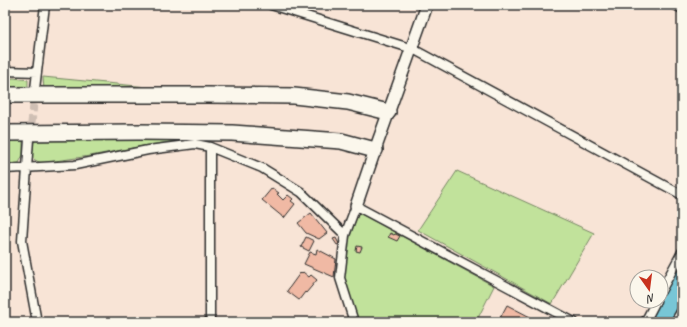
<svg xmlns="http://www.w3.org/2000/svg" width="687" height="327" viewBox="0 0 687 327" font-family="Caveat,sans-serif">
<style>
.green{fill:#c1e29b;stroke:#768663}
.lines{fill:none;stroke-linecap:round;stroke-linejoin:round}
.river{stroke:#78c6d6;stroke-width:19}
.building{fill:#f0b9a4;stroke:#2b2b2b}
.street-tunnel{stroke:#cfbfb4;stroke-width:8;stroke-dasharray:8 4;stroke-linecap:butt}
.street-casing{stroke:#2b2b2b;stroke-width:11}
.secondary-casing{stroke:#2b2b2b;stroke-width:14}
.highway-casing{stroke:#2b2b2b;stroke-width:18}
.street{stroke:#fbf7ec;stroke-width:8}
.secondary{stroke:#fbf7ec;stroke-width:11}
.highway{stroke:#fbf7ec;stroke-width:15}
</style>
<rect width="100%" height="100%" fill="#f8e4d6"/>
<filter id="ink" filterUnits="userSpaceOnUse"><feTurbulence type="fractalNoise" baseFrequency=".025" numOctaves="2"/><feDisplacementMap in="SourceGraphic" scale="8" xChannelSelector="R" yChannelSelector="G"/><feConvolveMatrix kernelMatrix="1 2 1 2 8 2 1 2 1" color-interpolation-filters="sRGB"/></filter>
<g filter="url(#ink)">
<!-- green -->
<path class="green" d="M43,77L148,87L147,89L44,90Z
M14,78L28,80V90L5,91V79Z
M191,139L143,146L90,156L41,163L35,160L32,157L34,141Z
M5,140H23V155L19,163L5,164Z
M457,171L594,233L552,304L418,230Z
M359,213L494,286L476,322H358C354,310 345,288 344,277C343,260 351,228 359,213Z"/>
<g class="lines">
<!-- river -->
<path class="river" d="M660,322L682,280"/>
</g>
<!-- building -->
<path class="building" d="M272,188L279,193L277,194L283,200L288,195L293,199L291,201L295,204L284,218L262,200Z
M311,213L327,233L319,239L306,233L298,223Z
M390,233L394,235L395,234L400,236L397,241L388,237Z
M306,237L314,241L309,251L301,247Z
M336,238L339,244L337,245L333,239Z
M357,246L362,247L360,252L356,251Z
M317,249L336,259L334,277L304,264L310,252L316,254Z
M303,272L309,277L311,275L317,280L306,293L305,292L299,300L287,291L300,273L301,274Z
M507,305L534,319L532,322H498Z"/>
<g class="lines">
<!-- street-tunnel -->
<path class="street-tunnel" d="M30,136L35,92"/>
<defs>
<path id="street" d="M271,5L413,49L682,195
M675,5L682,9
M5,71L37,72
M35,89L45,5
M29,139L22,241L37,322
M210,147V322
M5,169L75,165L148,150L195,144L210,147L262,168L301,192L345,235
M661,291L682,252
M354,322L340,278L345,235L356,206L574,322
M645,322L656,301
M675,322L682,310"/>
<path id="secondary" d="M356,206L375,150L427,5"/>
<path id="highway" d="M5,95H207L294,96L348,102L388,112
M5,133L139,132L232,133L341,141L375,150"/>
</defs>
<!-- street casing -->
<use href="#street" class="street-casing"/>
<!-- secondary casing -->
<use href="#secondary" class="secondary-casing"/>
<!-- highway casing -->
<use href="#highway" class="highway-casing"/>
<!-- street -->
<use href="#street" class="street"/>
<!-- secondary -->
<use href="#secondary" class="secondary"/>
<!-- highway -->
<use href="#highway" class="highway"/>
</g>
</g>
<!-- margin -->
<rect width="687" height="327" fill="none" stroke="#fbf7ec" stroke-width="20"/>
<rect x="10" y="10" width="667" height="307" fill="none" stroke="#2b2b2b" stroke-width="1.5" filter="url(#ink)"/>
<!-- north arrow -->
<g transform="translate(649 289) rotate(166)"><circle r="19" fill="#fbf7ec" stroke="#a8a59f"/>
<path d="M0-3L7 15L0 10L-7 15Z" fill="#c8321e"/>
<text y="-6" font-size="11" font-weight="bold" text-anchor="middle" fill="#2b2b2b">N</text>
</g>
</svg>
